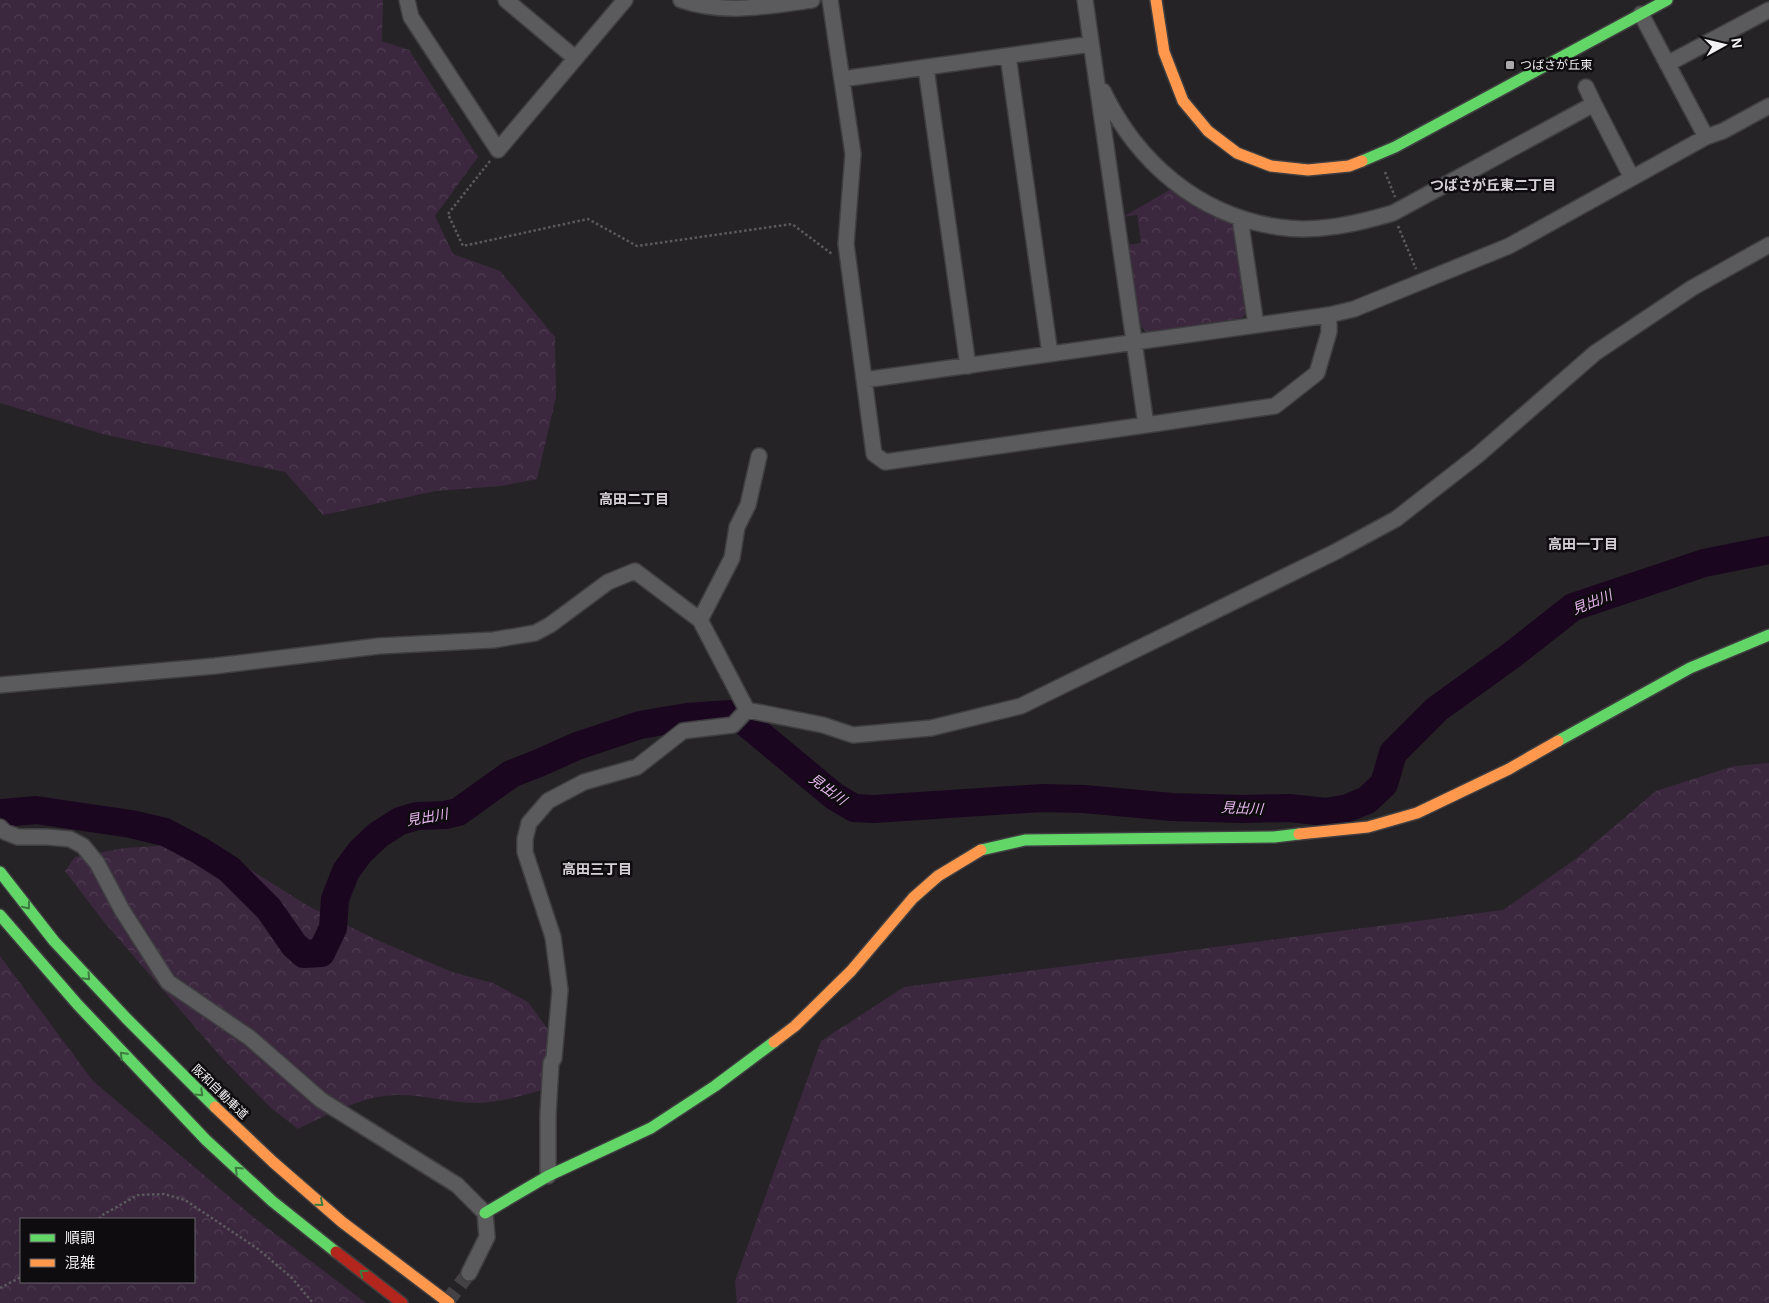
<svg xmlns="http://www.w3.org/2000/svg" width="1769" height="1303" viewBox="0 0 1769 1303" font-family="Arial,'Noto Sans JP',sans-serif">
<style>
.forest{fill:url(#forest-crowns);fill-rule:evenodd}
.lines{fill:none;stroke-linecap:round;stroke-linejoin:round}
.river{stroke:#1b061f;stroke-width:28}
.street-tunnel{stroke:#444245;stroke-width:15;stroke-dasharray:15 8;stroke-linecap:butt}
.street-casing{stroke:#3f3e40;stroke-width:18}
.fast-casing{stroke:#3f3e40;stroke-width:14}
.slow-casing{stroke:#3f3e40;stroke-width:14}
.jam-casing{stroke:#3f3e40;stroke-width:14}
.path{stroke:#5b5a5c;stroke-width:2.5;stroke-dasharray:2.5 2.5;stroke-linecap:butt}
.street{stroke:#5b5a5c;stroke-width:15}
.fast{stroke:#63d668;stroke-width:11}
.slow{stroke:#ff974d;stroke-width:11}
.jam{stroke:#b3261e;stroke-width:11}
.oneway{stroke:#3d7b40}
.poi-dot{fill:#aaa8ab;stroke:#0e0c0e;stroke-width:2}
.labels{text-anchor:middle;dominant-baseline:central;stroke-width:5;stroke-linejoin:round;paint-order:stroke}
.poi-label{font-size:12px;fill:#f2f0f2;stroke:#0e0c0e;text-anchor:start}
.street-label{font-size:12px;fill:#f2f0f2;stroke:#0e0c0e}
.neighbourhood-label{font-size:14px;font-weight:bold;fill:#d6d1d7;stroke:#0e0c0e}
.water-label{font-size:14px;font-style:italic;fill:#e9b8f2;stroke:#0e0c0e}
</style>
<defs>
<pattern id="forest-crowns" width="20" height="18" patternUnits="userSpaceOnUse" patternTransform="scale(1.25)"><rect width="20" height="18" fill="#3b273e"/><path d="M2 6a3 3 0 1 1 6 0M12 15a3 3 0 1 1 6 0" fill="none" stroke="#4e3c51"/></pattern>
</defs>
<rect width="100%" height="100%" fill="#252326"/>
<!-- forest -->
<path class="forest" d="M0,0H383L382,41L409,50L478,157L435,216L453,254L500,271L555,337L556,397L537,479L501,486L436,491L323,515L285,472L106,435L0,403Z
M1171,189L1189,202L1212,214L1228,220L1234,229L1246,312L1242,318L1147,332L1139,325L1127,245L1141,243L1137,215L1123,217Z
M1769,763V1303H737L735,1281L821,1041L904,987L1503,910L1577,858L1656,791L1734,766Z
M186,844L249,869L310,907L375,939L452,972L493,983L528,1002L550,1032L547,1088C527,1095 497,1103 476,1103C449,1103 422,1094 395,1095C363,1096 326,1115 298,1129L271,1108L220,1056L104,922L65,871L75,857L125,848Z
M0,956L93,1081L257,1220L366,1303H0ZM21,1219H194V1282H21Z"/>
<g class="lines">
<!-- river -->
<path class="river" d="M0,815L3,813L36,810L131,824L165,832L199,850L229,869L269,909L294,945L304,954L321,953L333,928L335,899L346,871L360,852L378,835L400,821L417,816L445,815L458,812L511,774L539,763L577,746L640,725L687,717L730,714L746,723L834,796L854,808L874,809L1042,798L1084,799L1172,807L1243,809L1289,808L1326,812L1348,808L1367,800L1384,784L1393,753L1437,709L1512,655L1573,607L1704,563L1769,550"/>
<!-- street-tunnel -->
<path class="street-tunnel" d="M446,1303L469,1273"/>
<defs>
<path id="street" d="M407,0L411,17L498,150L625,0
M506,0L575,58
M681,0C724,15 768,6 812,0
M830,0L853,154L846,244L874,454L885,462L1146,425L1085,0
M1641,14L1706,137
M1008,56L1050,354
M1667,64L1769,10
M926,68L968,366
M842,79L1091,44
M1586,87L1594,104
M1103,91C1137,162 1198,215 1278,227C1316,233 1356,224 1393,213L1594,104L1632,178
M1240,218L1256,325
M864,380L1329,315L1354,309L1509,246L1706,137L1723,131L1769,106
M1146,425L1275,406L1317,373L1329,332V315
M700,620L732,558L737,527L748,505L759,456
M0,685L215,666L379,646L493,640L535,633L550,625L608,582L635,571L700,620L747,710
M747,710L823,725L853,735L931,728L1021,706L1335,552L1396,519L1478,455L1595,353L1692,288L1769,245
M0,827L5,832L18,837H47L70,839L83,846L97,863L122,910L168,982L250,1038L321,1100L457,1185L485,1213L487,1237L469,1273
M548,1176V1115L551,1063L554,1058L560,990L553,937L525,852V839L529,823L548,801L584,782L637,767L683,731L733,725L747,710"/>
<path id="fast" d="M1362,161L1395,147L1667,0
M1558,741L1690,668L1769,635
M981,850L1025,840L1274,837L1299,834
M0,872L54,941L126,1018L215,1107
M0,915L78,1005L206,1140L272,1201L336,1252
M485,1213L548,1176L651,1128L715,1086L774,1042"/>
<path id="slow" d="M1156,0L1164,52L1183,101L1208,131L1237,153L1271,166L1308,170L1349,166L1362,161
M1299,834L1368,827L1417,813L1509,769L1558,741
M774,1042L795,1026L851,971L913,898L938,876L981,850
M215,1107L273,1162L342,1222L449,1303"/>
<path id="jam" d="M336,1252L402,1303"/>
</defs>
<!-- street casing -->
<use href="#street" class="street-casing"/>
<!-- fast casing -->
<use href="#fast" class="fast-casing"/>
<!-- slow casing -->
<use href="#slow" class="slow-casing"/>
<!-- jam casing -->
<use href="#jam" class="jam-casing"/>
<!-- path -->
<path class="path" d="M490,161L448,214L463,246L588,219L637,246L792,224L832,254
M1385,172L1395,197
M1398,226L1416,269
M99,1219L104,1214L138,1195L164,1194L185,1200L258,1249L292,1278L313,1303
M0,1288L21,1277"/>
<!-- street -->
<use href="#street" class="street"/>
<!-- fast -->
<use href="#fast" class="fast"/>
<!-- slow -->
<use href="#slow" class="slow"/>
<!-- jam -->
<use href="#jam" class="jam"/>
</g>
<!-- one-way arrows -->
<defs><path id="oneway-chevron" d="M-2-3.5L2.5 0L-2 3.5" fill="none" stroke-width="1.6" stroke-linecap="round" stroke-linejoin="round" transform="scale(1.25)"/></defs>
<g class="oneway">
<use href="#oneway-chevron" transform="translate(27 906) rotate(52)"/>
<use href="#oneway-chevron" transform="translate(87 977) rotate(47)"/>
<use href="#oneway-chevron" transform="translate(123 1055) rotate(-134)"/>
<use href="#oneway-chevron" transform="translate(200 1093) rotate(44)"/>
<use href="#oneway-chevron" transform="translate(238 1170) rotate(-136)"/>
<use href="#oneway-chevron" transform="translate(320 1203) rotate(41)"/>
<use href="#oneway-chevron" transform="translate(363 1273) rotate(-143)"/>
</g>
<!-- markers -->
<rect class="poi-dot" x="1505" y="60" width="10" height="10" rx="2.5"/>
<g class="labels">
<!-- poi labels -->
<g class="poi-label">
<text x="1520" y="65">つばさが丘東</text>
</g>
<!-- street labels -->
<g class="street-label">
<text transform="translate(220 1092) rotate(44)">阪和自動車道</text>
</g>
<!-- neighbourhood labels -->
<g class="neighbourhood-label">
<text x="1493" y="185">つばさが丘東二丁目</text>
<text x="634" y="499">高田二丁目</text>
<text x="1583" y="544">高田一丁目</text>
<text x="597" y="869">高田三丁目</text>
</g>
<!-- water labels -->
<g class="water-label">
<text transform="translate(1592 602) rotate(-22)">見出川</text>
<text transform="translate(828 789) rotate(36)">見出川</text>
<text transform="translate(1242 808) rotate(3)">見出川</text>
<text transform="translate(427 817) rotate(-10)">見出川</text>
</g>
</g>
<!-- legend -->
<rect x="20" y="1218" width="175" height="65" fill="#0e0c0e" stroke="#696769"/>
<rect x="30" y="1234" width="25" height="8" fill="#63d668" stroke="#696769"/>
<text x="65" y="1243" font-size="15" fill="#f2f0f2">順調</text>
<rect x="30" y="1259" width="25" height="8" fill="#ff974d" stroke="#696769"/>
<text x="65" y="1268" font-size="15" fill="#f2f0f2">混雑</text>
<!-- north arrow -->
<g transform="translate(1724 45) rotate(82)" stroke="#0e0c0e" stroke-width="4" paint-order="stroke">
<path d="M0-4L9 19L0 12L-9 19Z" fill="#f2f0f2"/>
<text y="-8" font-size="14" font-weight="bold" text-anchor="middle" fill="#f2f0f2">N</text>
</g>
</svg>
